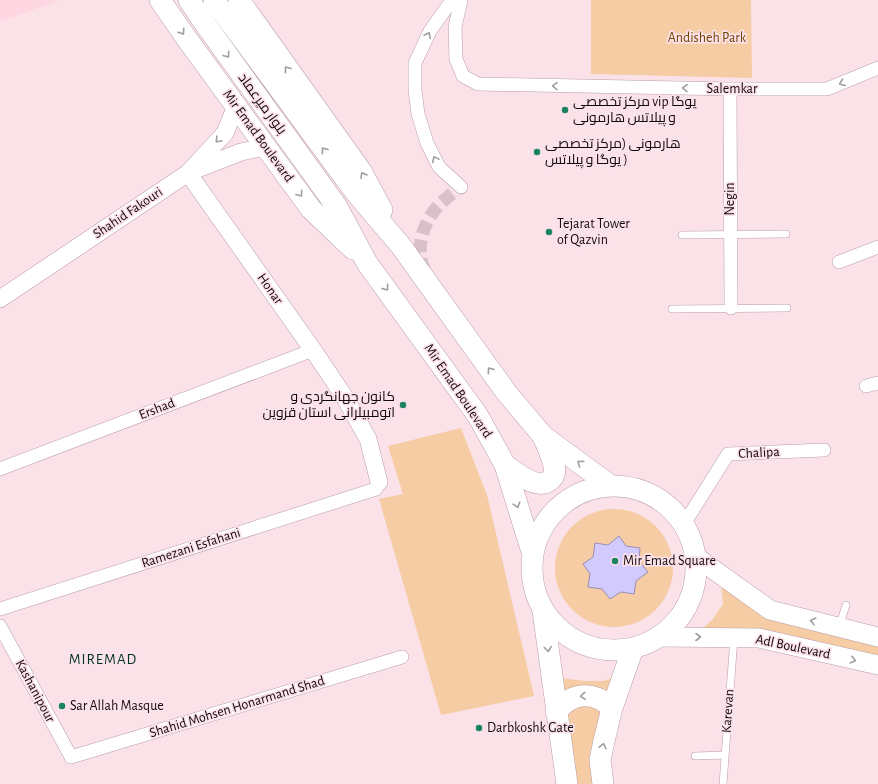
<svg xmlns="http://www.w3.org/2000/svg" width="878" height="784" viewBox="0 0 878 784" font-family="'Alegreya Sans',Cairo,sans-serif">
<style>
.built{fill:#fed7e2}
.green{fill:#f6cca4}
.water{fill:#d2c9fc;stroke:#988fb4}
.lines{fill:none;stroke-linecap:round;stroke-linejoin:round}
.minor-tunnel{stroke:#d8c1c8;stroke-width:13;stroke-dasharray:13 6;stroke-linecap:butt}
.service-casing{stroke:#b99da5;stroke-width:8}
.minor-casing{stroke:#b99da5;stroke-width:14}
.tertiary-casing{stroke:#b99da5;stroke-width:18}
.secondary-casing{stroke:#b99da5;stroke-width:20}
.primary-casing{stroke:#b99da5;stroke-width:22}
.service{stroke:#fff;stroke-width:7}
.minor{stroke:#fff;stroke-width:13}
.tertiary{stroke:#fff;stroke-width:17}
.secondary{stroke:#fff;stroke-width:19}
.primary{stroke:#fff;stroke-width:21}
.oneway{stroke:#a09d9e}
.poi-dot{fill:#1b8460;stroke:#fbe2e9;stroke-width:1.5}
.labels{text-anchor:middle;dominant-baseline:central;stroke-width:3.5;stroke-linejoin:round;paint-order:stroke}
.park-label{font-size:14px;fill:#744405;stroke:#fbe2e9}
.street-label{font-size:14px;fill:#12090c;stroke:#fbe2e9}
.poi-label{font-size:14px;fill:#12090c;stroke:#fbe2e9;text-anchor:start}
.neighbourhood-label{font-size:15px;letter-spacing:1px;fill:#003221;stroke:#fbe2e9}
</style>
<rect width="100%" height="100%" fill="#fbe2e9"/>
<!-- built -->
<path class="built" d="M0,0H61L0,22Z"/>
<!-- green -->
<path class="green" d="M591,0H751L752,78L591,74Z
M461,428L487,495L534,696L441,715L379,499L403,494L388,446Z
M555 568a59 59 0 1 1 118 0a59 59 0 1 1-118 0Z
M720,574L770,610L878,637V665L693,637L712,620L723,604Z
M623,675L603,784H567L552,677L585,681H603Z"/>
<!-- water -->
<path class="water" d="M619,536L626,546L640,548L639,561L648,572L636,581L634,594L621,592L610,599L602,589L588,587L590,574L583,564L593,557L595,543L608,545Z"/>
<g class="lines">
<!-- minor-tunnel -->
<path class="minor-tunnel" d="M425,271C414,249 423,222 439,205C445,199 453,193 461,187"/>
<defs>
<path id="service" d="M682,235L786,234
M672,309L787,308
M839,627L846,605
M695,756L725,755
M723,784L734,638"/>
<path id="minor" d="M452,0L430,31L415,63V90L418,114L427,143L439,167L461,187
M461,0L455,27L456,59L463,76L478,84L730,89H827L878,68
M730,89L731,308
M839,262L878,247
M866,386L878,383
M0,469L313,350
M684,524L728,454L824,450
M0,609L376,489L379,482
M0,626L71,757L402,657"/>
<path id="tertiary" d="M192,171L241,152L265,147
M188,173L313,350L344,396L368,439L379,482
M0,299L188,173L225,133L236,106"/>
<path id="secondary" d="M696,557L770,610L878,637
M659,637L759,638L878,665"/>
<path id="primary" d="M160,0L187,39L311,209L353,249
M189,0L206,25L337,207L367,263L478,416L505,465L533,555
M214,0L356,193L401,246L506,392L543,436L611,486
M239,0L361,171L382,210
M505,465C515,472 538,491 550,480C554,477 556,472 554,466C552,456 547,446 543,436
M532 568a82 82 0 1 1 164 0a82 82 0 1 1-164 0Z
M543,611L567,784
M556,712C572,692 593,690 612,708
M603,784L600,760L604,741L612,708L633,648"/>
</defs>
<!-- service casing -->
<use href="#service" class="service-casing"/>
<!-- minor casing -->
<use href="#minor" class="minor-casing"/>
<!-- tertiary casing -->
<use href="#tertiary" class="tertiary-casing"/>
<!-- secondary casing -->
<use href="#secondary" class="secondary-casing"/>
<!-- primary casing -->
<use href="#primary" class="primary-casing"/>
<!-- service -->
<use href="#service" class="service"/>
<!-- minor -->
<use href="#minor" class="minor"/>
<!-- tertiary -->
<use href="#tertiary" class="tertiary"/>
<!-- secondary -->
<use href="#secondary" class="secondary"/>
<!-- primary -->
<use href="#primary" class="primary"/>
</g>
<!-- one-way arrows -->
<defs><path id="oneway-chevron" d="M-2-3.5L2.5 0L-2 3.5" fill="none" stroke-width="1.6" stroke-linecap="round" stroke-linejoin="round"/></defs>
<g class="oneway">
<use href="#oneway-chevron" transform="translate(182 32) rotate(56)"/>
<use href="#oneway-chevron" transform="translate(428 35) rotate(-63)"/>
<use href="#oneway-chevron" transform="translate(227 55) rotate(54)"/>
<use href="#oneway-chevron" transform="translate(287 69) rotate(-126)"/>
<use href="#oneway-chevron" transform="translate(842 83) rotate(158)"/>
<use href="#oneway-chevron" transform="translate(555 86) rotate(-179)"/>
<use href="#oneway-chevron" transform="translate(685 88) rotate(-179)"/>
<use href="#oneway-chevron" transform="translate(218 140) rotate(133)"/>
<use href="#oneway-chevron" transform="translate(324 150) rotate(-126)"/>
<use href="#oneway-chevron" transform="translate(435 159) rotate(-118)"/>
<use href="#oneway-chevron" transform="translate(363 175) rotate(-120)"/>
<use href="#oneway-chevron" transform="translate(300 194) rotate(54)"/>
<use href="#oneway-chevron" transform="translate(386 288) rotate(54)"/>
<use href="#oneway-chevron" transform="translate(490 370) rotate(-126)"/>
<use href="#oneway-chevron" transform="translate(580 463) rotate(-144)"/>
<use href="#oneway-chevron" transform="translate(517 505) rotate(73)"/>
<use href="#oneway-chevron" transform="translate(813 621) rotate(-166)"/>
<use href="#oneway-chevron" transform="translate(698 637)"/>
<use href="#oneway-chevron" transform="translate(548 649) rotate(83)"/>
<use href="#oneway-chevron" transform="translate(853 660) rotate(13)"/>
<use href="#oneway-chevron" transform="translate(583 696) rotate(175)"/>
<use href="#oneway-chevron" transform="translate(603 746) rotate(-77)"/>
</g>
<!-- markers -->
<g class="poi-dot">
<circle cx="565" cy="110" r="4"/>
<circle cx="537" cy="152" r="4"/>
<circle cx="549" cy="232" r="4"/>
<circle cx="403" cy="405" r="4"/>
<circle cx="615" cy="561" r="4"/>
<circle cx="62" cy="706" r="4"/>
<circle cx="479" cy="728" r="4"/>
</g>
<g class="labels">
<!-- park labels -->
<g class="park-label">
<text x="707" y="38">Andisheh Park</text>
</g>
<!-- street labels -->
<g class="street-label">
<text x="732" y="89">Salemkar</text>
<text transform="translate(262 104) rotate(54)">بلوار میرعماد</text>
<text transform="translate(258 136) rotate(54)">Mir Emad Boulevard</text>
<text transform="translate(730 199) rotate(-90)">Negin</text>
<text transform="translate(128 213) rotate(-34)">Shahid Fakouri</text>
<text transform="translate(270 289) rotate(55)">Honar</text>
<text transform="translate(458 391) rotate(56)">Mir Emad Boulevard</text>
<text transform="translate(157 409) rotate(-21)">Ershad</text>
<text transform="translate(759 453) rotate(-3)">Chalipa</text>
<text transform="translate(191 548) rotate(-18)">Ramezani Esfahani</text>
<text transform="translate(793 647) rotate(12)">Adl Boulevard</text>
<text transform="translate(35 691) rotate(62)">Kashanipour</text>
<text transform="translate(237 707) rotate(-17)">Shahid Mohsen Honarmand Shad</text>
<text transform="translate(728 711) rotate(-86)">Karevan</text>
</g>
<!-- poi labels -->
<g class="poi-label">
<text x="573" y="102">مرکز تخصصی vip یوگا<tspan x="573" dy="16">و پیلاتس هارمونی</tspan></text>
<text x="545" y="144">هارمونی (مرکز تخصصی<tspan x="545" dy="16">یوگا و پیلاتس )</tspan></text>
<text x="557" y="224">Tejarat Tower<tspan x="557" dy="16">of Qazvin</tspan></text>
<text x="395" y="397" text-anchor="end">کانون جهانگردی و<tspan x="395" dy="16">اتومبیلرانی استان قزوین</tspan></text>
<text x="623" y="561">Mir Emad Square</text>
<text x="70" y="706">Sar Allah Masque</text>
<text x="487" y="728">Darbkoshk Gate</text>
</g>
<!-- neighbourhood labels -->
<g class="neighbourhood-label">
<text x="103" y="659">MIREMAD</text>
</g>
</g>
</svg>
